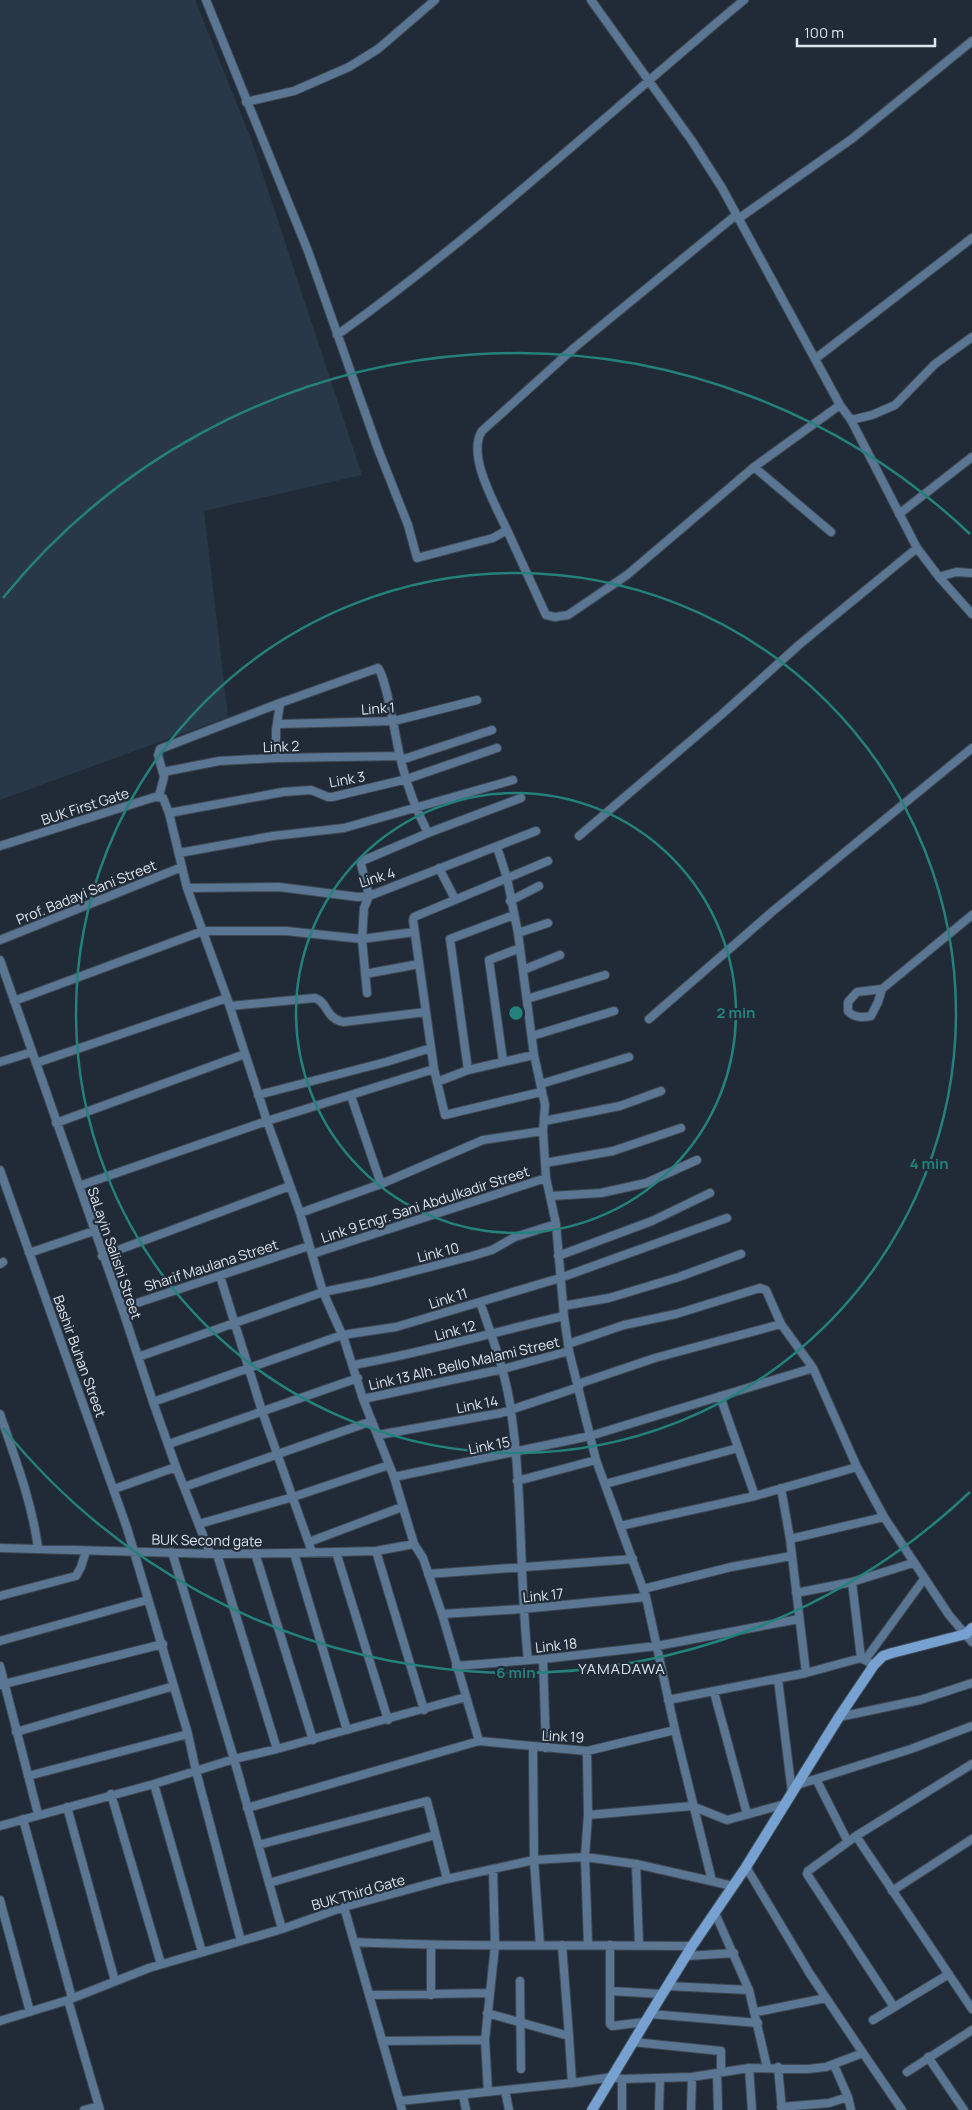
<svg xmlns="http://www.w3.org/2000/svg" width="972" height="2110" viewBox="0 0 972 2110" font-family="Manrope,sans-serif">
<style>
.built{fill:#293848}
.lines{fill:none;stroke-linecap:round;stroke-linejoin:round}
.street-casing{stroke:#3e4954;stroke-width:10}
.secondary-casing{stroke:#3e4954;stroke-width:12}
.street{stroke:#5b7693;stroke-width:8}
.secondary{stroke:#76a1d0;stroke-width:10}
.ring{fill:none;stroke:#24817b;stroke-width:2.5}
.labels{text-anchor:middle;dominant-baseline:central;stroke-width:4.5;stroke-linejoin:round;paint-order:stroke}
.street-label{font-size:14px;fill:#dde5ed;stroke:#202b37}
.neighbourhood-label{font-size:15px;letter-spacing:1px;fill:#dde5ed;stroke:#202b37}
.centre{fill:#24817b;stroke:#202b37;stroke-width:2.5}
.ring-label{font-size:15px;text-anchor:middle;font-weight:bold;fill:#24817b;stroke:#202b37;stroke-width:4.5;stroke-linejoin:round;paint-order:stroke}
</style>
<rect width="100%" height="100%" fill="#202b37"/>
<!-- built -->
<path class="built" d="M0,0H195L251,139L362,475L204,511L228,717L0,800Z"/>
<g class="lines">
<defs>
<path id="street" d="M206,0L308,251L378,449L408,525L417,558L493,538L507,530C496,506 466,455 482,431L574,348L736,215
M591,0L692,141L722,188L840,405L851,420L917,548L939,577L972,614
M246,102L294,91L349,67L378,49L435,0
M738,219L853,138L972,41
M337,335C480,233 609,112 744,0
M815,359L972,238
M851,420L872,415L895,405L935,364L972,337
M754,467L831,532
M899,514L972,457
M507,530L546,615L555,617L568,615L627,575L754,467L840,405
M939,577L956,572L972,573
M279,724L394,721L477,700
M276,758V730L280,704
M401,760L492,730
M163,772L219,761L276,758L400,756
M159,796L164,777L158,755L160,749L280,703L378,668C387,679 396,742 401,761C407,786 416,810 428,833
M169,813L283,792L311,790L328,797H332L407,779L497,748
M579,836L721,715L800,644L917,548
M0,846L155,797L163,798L169,813L187,888L227,998L267,1121L300,1213L323,1292L344,1339L363,1399L394,1477L414,1544L423,1558L442,1614L479,1741
M497,847L507,878L518,933L534,1055L545,1105L543,1131L546,1178L556,1224L564,1316L569,1351L596,1460L646,1597L675,1730L712,1881
M179,853L273,836L344,828L513,780
M439,868L455,899
M187,888L279,887L358,897L369,896L536,831
M510,901L539,886
M518,933L548,923
M0,940L182,867
M0,960L122,1308L153,1402L176,1467L210,1553
M523,970L560,955
M365,974L419,964
M882,989L878,1002L871,1016C862,1018 854,1018 848,1011V1002L857,992L882,989L972,915
M367,993L362,939L364,908L369,896L361,864L362,861L428,833L521,798
M527,999L605,975
M14,1001L203,931H286L362,939L414,932
M230,1006L315,998C329,1003 324,1017 343,1022L426,1012
M649,1019L773,911L972,748
M532,1036L614,1011
M503,1061L489,960L520,948
M0,1062L32,1052
M36,1063L227,998
M468,1070L450,939L514,915
M437,1082L468,1070L534,1055
M541,1084L629,1057
M541,1092L445,1115L434,1069L413,920L414,917L548,861
M258,1095L386,1062L431,1048
M351,1096L381,1184
M544,1121L620,1106L661,1091
M56,1123L245,1054
M545,1163L613,1151L681,1128
M0,1170L127,1528L188,1734L196,1771L241,1941
M79,1186L267,1121L434,1069
M551,1196L601,1193L646,1183L697,1160
M300,1213L381,1184L483,1140L543,1131
M29,1253L94,1231
M312,1254L546,1178
M102,1256L290,1186
M558,1256L652,1221L710,1193
M0,1264L3,1262
M220,1276L262,1411L312,1552
M480,1302C492,1337 506,1373 511,1411C523,1493 519,1578 528,1660
M563,1306L609,1298L679,1277L741,1254
M122,1308L309,1246
M568,1344L624,1325L676,1314L760,1288L766,1290L781,1324L813,1368L857,1467L884,1517L949,1615L972,1642
M138,1357L323,1292L372,1282L472,1256L492,1250L515,1237L556,1224
M353,1365C424,1353 493,1332 564,1316
M578,1384L655,1358L781,1324
M720,1396L755,1496
M363,1399L503,1369L569,1351
M153,1402L342,1335L396,1327L560,1278L727,1218
M0,1414C15,1458 32,1502 38,1548
M378,1435L501,1413L579,1387
M169,1444L358,1378
M394,1477L590,1436L813,1368
M517,1481L596,1460
M605,1484L738,1448
M184,1487L372,1421
M781,1488L790,1539L806,1673
M114,1489L176,1467
M199,1524L293,1497L389,1465
M620,1526L755,1496L857,1467
M790,1539L884,1517
M309,1542L402,1507
M0,1548L217,1554L294,1553L376,1551L414,1544
M376,1551L424,1710
M172,1552L234,1759L282,1929
M336,1552L388,1720
M255,1553L313,1740
M294,1553L347,1730
M217,1554L277,1749
M428,1574L633,1559
M852,1582L861,1658
M643,1589L731,1567L791,1556
M796,1593L852,1582L913,1563
M0,1596L76,1576L81,1567L86,1551
M442,1614L522,1609L646,1597
M0,1641L147,1600
M543,1659L546,1748
M865,1660L924,1579
M0,1666L38,1814
M456,1666L543,1659L657,1646L799,1619
M778,1679L792,1793
M0,1685L163,1644
M714,1692L747,1814
M668,1700L806,1673L861,1658L874,1665
M839,1717L920,1700L972,1683
M16,1732L174,1686
M533,1747L534,1860L540,1945
M587,1751L588,1815L585,1857L588,1944
M28,1776L188,1734
M816,1779L848,1842
M154,1784L202,1952
M797,1785L911,1749L972,1726
M111,1794L161,1964
M67,1807L115,1981
M247,1808L479,1741L587,1751L675,1730
M588,1815L692,1806L727,1820L785,1804
M23,1819L72,1998
M0,1826L154,1784L234,1759L277,1749L466,1697
M856,1836L972,2009
M258,1845L427,1801L447,1879
M636,1864L639,1945
M269,1883L435,1835
M892,1891L972,1839
M0,1900L30,2012
M344,1907L402,2110
M715,1913L749,1990L767,2067
M354,1942C467,1948 580,1944 692,1946
M562,1945L569,2036
M610,1945V2024L612,2026L645,2022
M687,1956L734,1953
M520,1981L521,2069
M667,1986L749,1990
M610,1991L662,1994
M369,1995L490,1993
M431,1995V1946
M68,2000L100,2110
M894,2007L807,1874L808,1871L856,1836L972,1764
M756,2012L826,1998
M487,2013L569,2036L572,2083
M650,2014L758,2023
M873,2020L949,1974
M0,2021L68,2000L149,1968L282,1929L344,1907L447,1879L534,1860L585,1857L636,1864L733,1886
M382,2041L485,2040
M633,2042L721,2051V2072
M863,2053L902,2110
M928,2057L964,2110
M834,2065L848,2097L851,2110
M778,2067L782,2110
M749,2068L752,2110
M907,2072L972,2030
M717,2073L718,2110
M622,2079V2110
M505,2090L509,2110
M488,2092L485,2040L495,1946L493,1869
M463,2095L466,2110
M400,2101L572,2083L612,2077L622,2079L692,2077L749,2068L808,2069L826,2067L863,2053L810,1974L746,1867
M781,2107L829,2103L848,2097
M84,2110L99,2106
M659,2110L660,2078
M691,2110L692,2077"/>
<path id="secondary" d="M592,2110L650,2014L692,1946L746,1867L839,1717L874,1665L883,1656L892,1653L966,1634L972,1628"/>
</defs>
<!-- street casing -->
<use href="#street" class="street-casing"/>
<!-- secondary casing -->
<use href="#secondary" class="secondary-casing"/>
<!-- street -->
<use href="#street" class="street"/>
<!-- secondary -->
<use href="#secondary" class="secondary"/>
</g>
<!-- distance rings -->
<g class="ring">
<circle cx="516" cy="1013" r="220"/>
<circle cx="516" cy="1013" r="440"/>
<path d="M970 1492A660 660 0 0 1 3 1428M3 598A660 660 0 0 1 970 534"/>
</g>
<g class="labels">
<!-- street labels -->
<g class="street-label">
<text transform="translate(378 708) rotate(-4)">Link 1</text>
<text transform="translate(281 746) rotate(-2)">Link 2</text>
<text transform="translate(347 779) rotate(-10)">Link 3</text>
<text transform="translate(85 806) rotate(-18)">BUK First Gate</text>
<text transform="translate(377 877) rotate(-17)">Link 4</text>
<text transform="translate(86 892) rotate(-22)">Prof. Badayi Sani Street</text>
<text transform="translate(425 1204) rotate(-18)">Link 9 Engr. Sani Abdulkadir Street</text>
<text transform="translate(438 1252) rotate(-14)">Link 10</text>
<text transform="translate(115 1253) rotate(71)">SaLayin Salishi Street</text>
<text transform="translate(211 1265) rotate(-18)">Sharif Maulana Street</text>
<text transform="translate(448 1298) rotate(-17)">Link 11</text>
<text transform="translate(455 1330) rotate(-15)">Link 12</text>
<text transform="translate(80 1356) rotate(70)">Bashir Buhan Street</text>
<text transform="translate(464 1363) rotate(-13)">Link 13 Alh. Bello Malami Street</text>
<text transform="translate(477 1404) rotate(-11)">Link 14</text>
<text transform="translate(489 1445) rotate(-11)">Link 15</text>
<text transform="translate(207 1540) rotate(1)">BUK Second gate</text>
<text transform="translate(543 1595) rotate(-6)">Link 17</text>
<text transform="translate(556 1645) rotate(-6)">Link 18</text>
<text transform="translate(563 1736) rotate(3)">Link 19</text>
<text transform="translate(358 1892) rotate(-16)">BUK Third Gate</text>
</g>
<!-- neighbourhood labels -->
<g class="neighbourhood-label">
<text x="622" y="1668">YAMADAWA</text>
</g>
</g>
<circle cx="516" cy="1013" r="8" class="centre"/>
<g class="ring-label">
<text x="736" y="1018">2 min</text>
<text x="929" y="1169">4 min</text>
<text x="516" y="1678">6 min</text>
</g>
<!-- scale -->
<path d="M797 38v8h138v-8" fill="none" stroke="#dde5ed" stroke-width="2.5"/>
<text x="804" y="38" font-size="15" fill="#dde5ed" stroke="#202b37" stroke-width="4" paint-order="stroke">100 m</text>
</svg>
